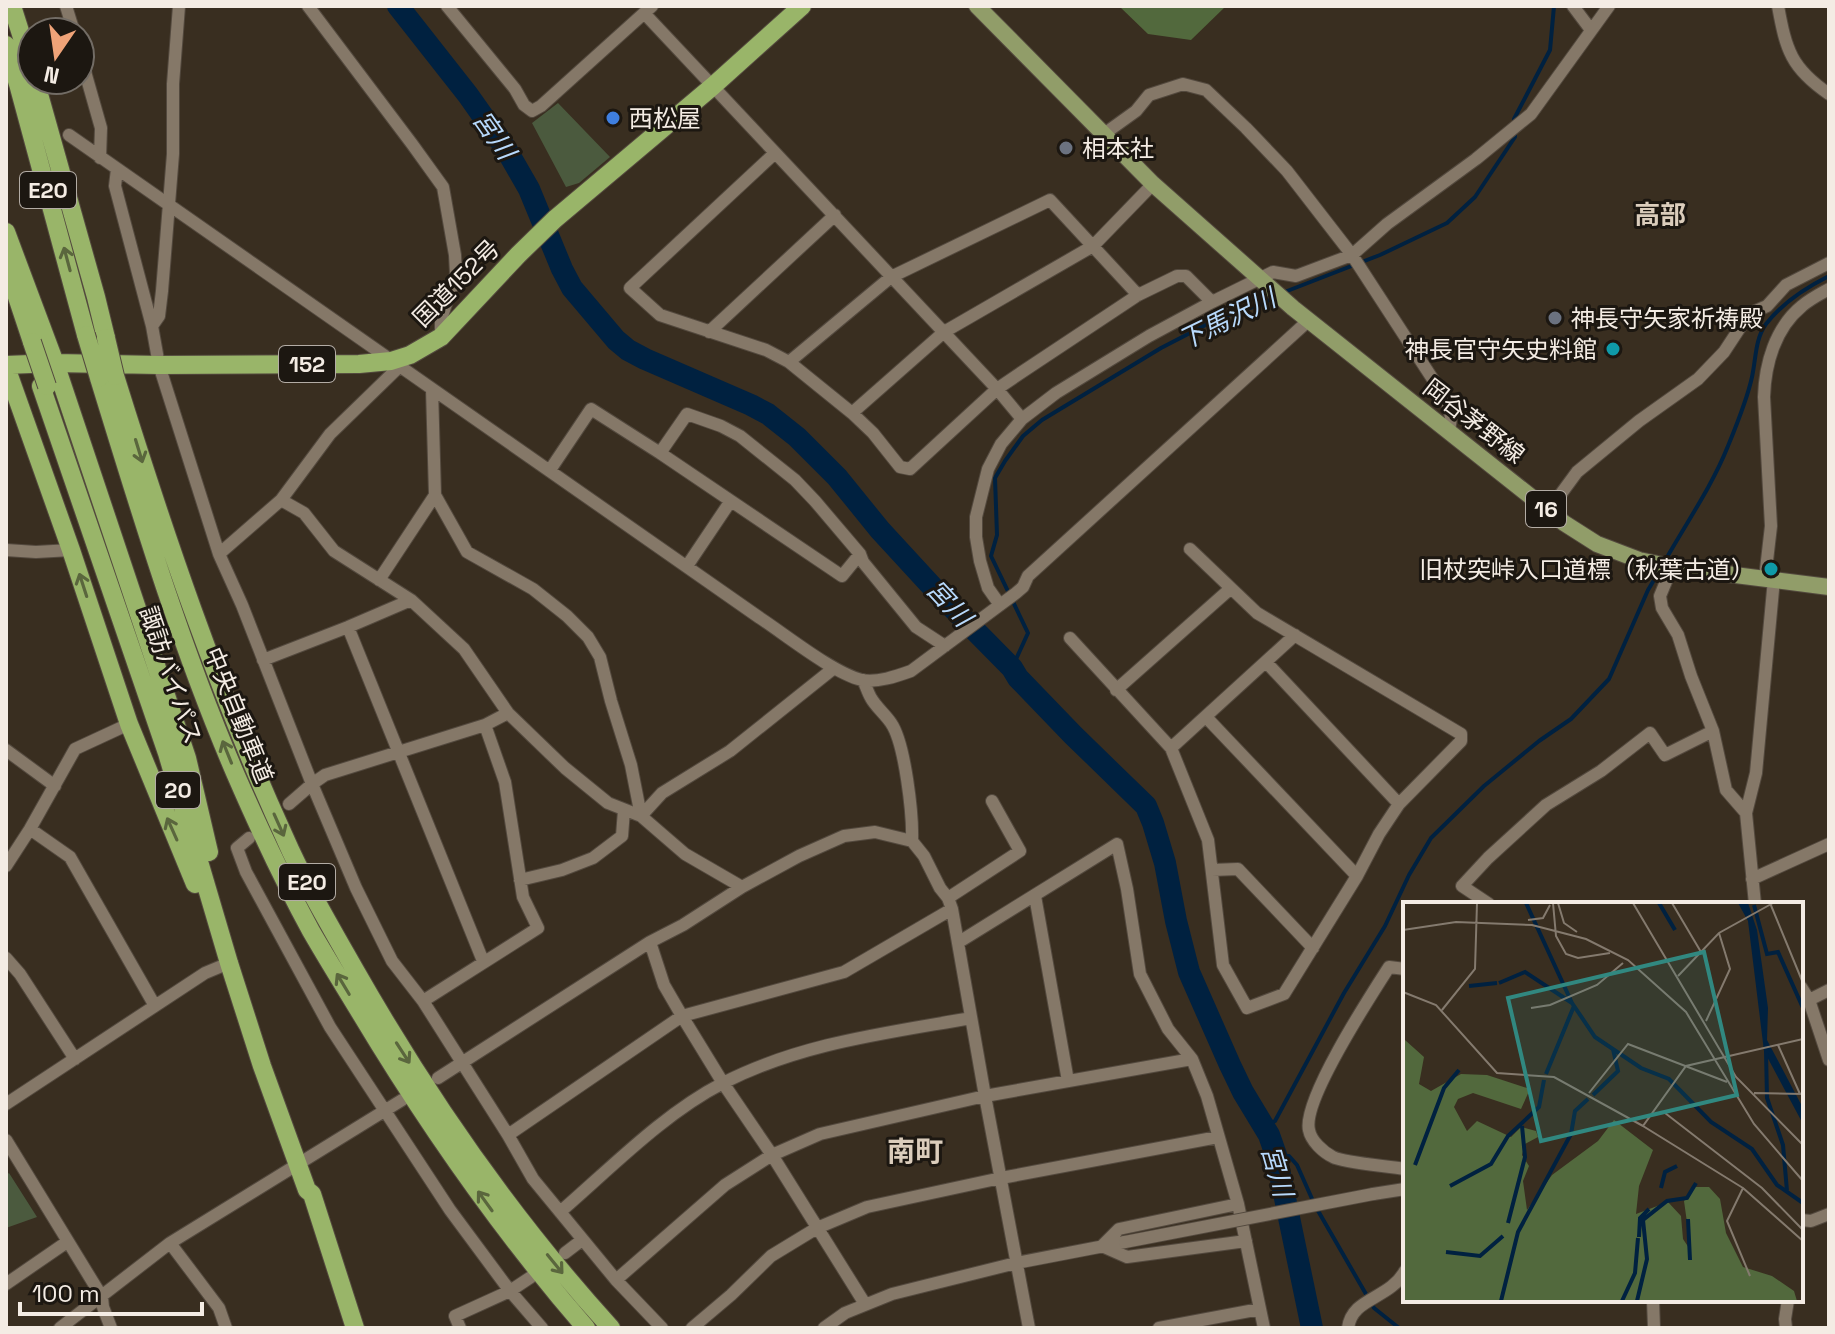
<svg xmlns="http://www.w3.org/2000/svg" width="1835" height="1334" viewBox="0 0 1835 1334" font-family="'Space Grotesk','Noto Sans JP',sans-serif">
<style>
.green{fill:#4b5a3e}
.forest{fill:#52693d}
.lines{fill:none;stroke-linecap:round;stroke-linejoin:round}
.stream{stroke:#002140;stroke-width:4}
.river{stroke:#002140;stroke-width:22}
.minor-casing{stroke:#53493e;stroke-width:14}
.major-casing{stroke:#53493e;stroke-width:18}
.highway-casing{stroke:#53493e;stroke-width:20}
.minor{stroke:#857868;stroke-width:12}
.major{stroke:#919d69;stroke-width:16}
.highway{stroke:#99b569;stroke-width:18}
.minor-bridge-casing{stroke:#53493e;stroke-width:14;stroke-linecap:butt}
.highway-bridge-casing{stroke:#53493e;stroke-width:20;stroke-linecap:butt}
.minor-bridge{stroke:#857868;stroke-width:12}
.highway-bridge{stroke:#99b569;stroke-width:18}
.oneway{stroke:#5a663d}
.shop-dot{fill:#3f7fe0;stroke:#1c1711;stroke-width:3}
.worship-dot{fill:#6b7280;stroke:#1c1711;stroke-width:3}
.culture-dot{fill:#0f9aa8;stroke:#1c1711;stroke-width:3}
.labels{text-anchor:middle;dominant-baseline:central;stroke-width:6;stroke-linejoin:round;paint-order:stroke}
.shield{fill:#1c1711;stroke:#b3aca5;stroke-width:2}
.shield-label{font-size:22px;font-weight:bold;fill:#f4ece4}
.poi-label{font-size:24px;fill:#f4ece4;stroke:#1c1711;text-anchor:start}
.street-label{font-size:24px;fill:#f4ece4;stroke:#1c1711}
.water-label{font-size:26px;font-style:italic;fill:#b7d9fc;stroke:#1c1711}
.neighbourhood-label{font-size:26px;font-weight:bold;fill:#dbcdbc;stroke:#1c1711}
.quarter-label{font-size:28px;font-weight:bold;fill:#dbcdbc;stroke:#1c1711}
.inset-river{fill:none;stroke:#002140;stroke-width:4}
.inset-road{fill:none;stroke:#847a6e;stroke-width:2}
.view{fill:#318880;fill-opacity:0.15;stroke:#318880;stroke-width:4}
.inset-edge{fill:none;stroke:#f4ece4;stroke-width:4}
</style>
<rect width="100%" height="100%" fill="#392e20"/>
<!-- green -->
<path class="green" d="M558,103L610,157L579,183L566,187L532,123Z
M9,1173L37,1217L6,1228V1175Z"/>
<!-- forest -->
<path class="forest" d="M1119,6H1226L1191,40L1148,34Z"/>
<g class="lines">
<!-- stream -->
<path class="stream" d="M1514,123V119L1550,50L1554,6
M1282,293L1380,255L1447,223L1475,197L1515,137V132
M1666,559C1687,522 1712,486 1728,446C1737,424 1747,400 1752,377C1756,359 1755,339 1766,324C1783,302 1805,288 1829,276
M1012,668L1028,633L991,556L997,535L995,478L1005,461L1023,436L1042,420L1161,348L1219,318L1262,304L1274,297
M1265,1126L1275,1121L1344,993L1385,926L1409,875L1431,838L1484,786L1539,741L1571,719L1609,679L1648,590L1660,570
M1276,1155L1289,1156L1297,1165L1313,1201
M1317,1209L1374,1308L1399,1328"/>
<!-- river -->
<path class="river" d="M398,6L468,95L506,149L529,189L562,269L572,288L616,340L628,350L645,359L751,405L768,414L797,437L837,477L880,530L938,593L1012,668L1018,678L1073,735L1146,806L1153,823L1165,863L1176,921L1189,972L1230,1065L1243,1092L1269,1135L1276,1155L1312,1328"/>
<defs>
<path id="minor" d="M66,6L74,32
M308,6L412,144L443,187L455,255L456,274L441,319V337
M447,6L515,89L524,105L532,111L541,106L652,6
M1573,6L1591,30
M1778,6C1786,50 1791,68 1829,94
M644,13L997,389L1022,419
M80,54L101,128L100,158
M1104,134L1136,111L1149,95L1183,84L1206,90L1246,128L1287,171L1352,255L1447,401L1451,417L1449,432
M69,135L760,618C786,635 833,673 862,680C877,683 897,676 911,671L1016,593L1023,587L1028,576L1308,321
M775,153L630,288L660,315L766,350L789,362L852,413L873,433L900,467L910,469L997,389L1022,372L1138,295L1177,276H1186L1212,302
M117,169L115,186L152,326L159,365L219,554L242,605L312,784L356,888L392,961L423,1001L508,1135L533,1179L616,1280L662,1328
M152,326L159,316L162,291L173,154V84L179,6
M709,332L835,215
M789,362L891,277L1050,200L1138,295
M432,389L435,495L467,552L533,589L567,616L588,637L600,657L611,701L631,765L641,816
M852,413L944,332L1093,246L1153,184
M660,453L842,576L860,554
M550,470L591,409L660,453L687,414L721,426L740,436L795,480L815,501L860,554L863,562L916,627L945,646
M281,500L304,513L334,551L411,600L464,649L508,713L565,768L608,803L641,816L685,854L742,887
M1547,510L1555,502L1577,472L1639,421L1698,379L1724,352L1749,314L1767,306L1786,285L1829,263
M6,550L36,552L71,550
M219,554L281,500L330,434L400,366
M687,566L730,502
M1672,567L1660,596L1662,608L1678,635L1691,676L1713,731L1726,790L1746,813
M1765,578L1771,526L1764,397C1765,364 1775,328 1802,306C1810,299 1820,294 1829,289
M379,580L435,495
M1000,605L988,588L980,561L976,537V517L988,469L1001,444L1022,419L1056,393L1149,336L1212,302L1273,272L1296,276L1352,255L1387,224L1476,159L1531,114L1609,6
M348,627L483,961
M1070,638L1171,748L1208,840L1223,965L1247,1008L1284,994L1357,876L1379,834L1399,804L1461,741V734L1257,613L1190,549
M263,660L348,627L411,600
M1266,662L1399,804
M863,680C866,686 868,693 871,698C876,707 885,714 891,723C905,743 913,815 912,841
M1116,690L1230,589
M1206,717L1357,876
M1171,748L1295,635
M6,750L55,786
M289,804L312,784L325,775L485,725L508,713
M641,816L662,793L730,751L834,668
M30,829L70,857L155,1006
M249,838L237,848L246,872L330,1027L450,1210L510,1291L542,1328
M6,866L30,829L75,749L129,724
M1212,870L1238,869L1313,948
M1752,879L1829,844
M520,880L562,870L593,858L622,836L624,810
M1035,896L1068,1081
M948,898L1020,851L992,801
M1489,904L1462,886L1488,858L1546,805L1601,771L1650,733L1665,755L1713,731
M1755,904L1746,813L1756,773L1774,579
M650,942L664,985L682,1016L723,1083L772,1155L865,1304
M959,942L1117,844L1127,889L1140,974L1168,1029L1192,1059L1207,1096L1238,1204L1264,1328
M6,958L20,974L75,1059
M1405,969L1389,967C1371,995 1302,1101 1309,1130C1311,1141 1323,1152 1333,1157C1344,1163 1389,1166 1405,1169
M1801,987L1809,1000L1829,1060
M1809,1000L1829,990
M423,1001L538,928L523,897L505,782L485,725
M438,1078L650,942L683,925L742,887L799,856L844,836L875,832L912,841L924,856L940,888L948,898L952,909L985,1096L1029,1328
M6,1104L205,973L229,963
M508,1135L682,1016L844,972L952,909
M6,1140L102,1297L103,1307L111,1328
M1373,1194L1405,1189
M1238,1204L1119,1229L1102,1246L1127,1257L1246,1241
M560,1212C611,1168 663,1114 723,1083C801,1043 887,1033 971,1018
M1801,1220L1811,1221L1829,1214
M170,1243L219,1308L226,1328
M565,1253L582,1240
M616,1280L725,1185L772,1155L820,1134L985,1096L1192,1059
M6,1284L67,1242
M1653,1300L1654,1328
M60,1328L170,1243L402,1100
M460,1328L455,1316L510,1291L531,1277
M692,1328L731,1295L771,1256L817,1228L867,1207L1001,1178L1218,1137
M824,1328L845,1313L892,1294L1016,1263L1125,1242
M1159,1328L1260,1309
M1348,1328C1352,1297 1389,1300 1405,1271
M1786,1328L1785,1319L1788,1300"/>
<path id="major" d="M977,6L1153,184L1293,308L1564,523L1597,544L1639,560L1672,567L1829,587"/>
<path id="highway" d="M12,6L32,69
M6,45L18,84L86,335
M35,80L96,297L106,338
M6,232L55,363L187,758L209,852
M6,264L32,342
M6,365L55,363L159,365L359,364L391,361L410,355L441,337L518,255L555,219L713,86L802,6
M6,367L71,550L129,724L195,884
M115,376C164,533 216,687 284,836C304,882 330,926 355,970C428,1098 511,1218 611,1328
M99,378C140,511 180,645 235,773C258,826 283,880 311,931C326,957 342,983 358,1009C425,1121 500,1229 586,1328
M41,386L167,753L229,963L262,1066L307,1190L312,1194L355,1328"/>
</defs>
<!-- minor casing -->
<use href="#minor" class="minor-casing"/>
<!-- major casing -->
<use href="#major" class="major-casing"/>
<!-- highway casing -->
<use href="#highway" class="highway-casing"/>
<!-- minor -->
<use href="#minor" class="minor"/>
<!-- major -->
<use href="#major" class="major"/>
<!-- highway -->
<use href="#highway" class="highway"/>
<defs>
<path id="minor-bridge" d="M1125,1242L1373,1194"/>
<path id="highway-bridge" d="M86,335L99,378
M106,338L115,376
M32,342L47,386"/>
</defs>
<!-- minor-bridge casing -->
<use href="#minor-bridge" class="minor-bridge-casing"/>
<!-- highway-bridge casing -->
<use href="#highway-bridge" class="highway-bridge-casing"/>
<!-- minor-bridge -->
<use href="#minor-bridge" class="minor-bridge"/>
<!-- highway-bridge -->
<use href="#highway-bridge" class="highway-bridge"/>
</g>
<!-- one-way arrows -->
<defs><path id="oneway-shaft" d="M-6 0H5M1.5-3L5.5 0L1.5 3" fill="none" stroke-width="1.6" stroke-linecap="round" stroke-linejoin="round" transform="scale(2)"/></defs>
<g class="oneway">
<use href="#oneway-shaft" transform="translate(67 259) rotate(-105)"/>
<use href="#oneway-shaft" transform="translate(139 451) rotate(73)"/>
<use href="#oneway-shaft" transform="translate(83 585) rotate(-108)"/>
<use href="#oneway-shaft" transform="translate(227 752) rotate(-112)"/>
<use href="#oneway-shaft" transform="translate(279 825) rotate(66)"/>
<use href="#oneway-shaft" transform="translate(172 829) rotate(-114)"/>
<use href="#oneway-shaft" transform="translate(343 984) rotate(-121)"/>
<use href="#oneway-shaft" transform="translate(403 1053) rotate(57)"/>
<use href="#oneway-shaft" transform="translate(485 1201) rotate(-126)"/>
<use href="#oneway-shaft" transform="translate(555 1264) rotate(51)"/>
</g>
<!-- markers -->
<circle class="shop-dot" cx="613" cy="118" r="8"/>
<g class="worship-dot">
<circle cx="1066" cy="148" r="8"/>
<circle cx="1555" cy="318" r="8"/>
</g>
<g class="culture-dot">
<circle cx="1613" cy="349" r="8"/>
<circle cx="1771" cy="569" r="8"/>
</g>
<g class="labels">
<!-- shield labels -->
<g class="shield">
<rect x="20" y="172" width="56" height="36" rx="6"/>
<rect x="279" y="346" width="56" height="36" rx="6"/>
<rect x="1526" y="491" width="40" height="36" rx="6"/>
<rect x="156" y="772" width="44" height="36" rx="6"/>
<rect x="279" y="864" width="56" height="36" rx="6"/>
</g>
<g class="shield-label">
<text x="48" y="190">E20</text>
<text x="307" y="364">152</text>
<text x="1546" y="509">16</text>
<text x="178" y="790">20</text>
<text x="307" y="882">E20</text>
</g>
<!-- poi labels -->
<g class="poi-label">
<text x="629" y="118">西松屋</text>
<text x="1082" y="148">相本社</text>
<text x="1571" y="318">神長守矢家祈祷殿</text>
<text x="1597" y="349" text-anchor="end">神長官守矢史料館</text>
<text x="1755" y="569" text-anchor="end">旧杖突峠入口道標（秋葉古道）</text>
</g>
<!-- street labels -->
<g class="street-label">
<text transform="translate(456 283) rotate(-45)">国道152号</text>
<text transform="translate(1474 421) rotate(38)">岡谷茅野線</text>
<text transform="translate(171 675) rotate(71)">諏訪バイパス</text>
<text transform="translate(239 715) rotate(68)">中央自動車道</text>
</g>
<!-- water labels -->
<g class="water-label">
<text transform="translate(494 135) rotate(55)">宮川</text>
<text transform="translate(1227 319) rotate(-26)">下馬沢川</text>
<text transform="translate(949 603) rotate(47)">宮川</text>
<text transform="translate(1277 1171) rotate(74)">宮川</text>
</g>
<!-- neighbourhood labels -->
<g class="neighbourhood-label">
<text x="1660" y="215">高部</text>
</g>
<!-- quarter labels -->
<g class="quarter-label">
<text x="915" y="1151">南町</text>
</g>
</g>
<!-- overview -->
<g transform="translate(1403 902)">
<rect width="400" height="400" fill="#392e20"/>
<path d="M2,138L21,155L16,182L28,189L58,172L84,173L127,187L118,207L70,191L55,197L51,205L64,229L74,219L108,235L118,225L133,229L135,235L122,242L119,253L126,264L120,279L124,308L149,273L195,239L211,218L250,248L236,284L233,312L265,300L278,314L280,337L288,349L281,299L292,285H306L317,297L323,331L340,365L369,374L391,389L394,399H0Z" fill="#52693d"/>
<path d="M335,1H345L354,28L365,106L364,138L400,206V222L361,149L345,19Z" fill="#002140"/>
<path class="inset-river" d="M123,1L169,101L192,135L238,166L266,177L308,220L349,247L374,283L400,301M256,1L272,28M351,3L364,52L375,50L400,106M96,81L122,70L169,101M66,84L94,81M363,149L364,196L380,243L384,289M143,172L171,104M190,193L215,169L210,147M12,263L41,186L56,168M47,284L88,262L105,234L136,205L141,178M258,286L262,270L274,264M285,317L287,358M105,321L122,255L119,224M236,335L237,316L246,307M43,350L77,354L100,334M98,399L115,330L168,232L172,209L185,197M219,399L232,371L235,336M234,399L244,357L240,318L264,299L284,296L293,281"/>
<path class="inset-road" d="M150,1L153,34L163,52L175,56L207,51M155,1L161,21L174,30M230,1L333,175L400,243M269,1L298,50M367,1L400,81M125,18L140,16L147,3M0,28L53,20L129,23L183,37L225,58L283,110L351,222L400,279M275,74L316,31L370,1M0,90L33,103L94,171L151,175L240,224M128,106L147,103L194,83L220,61M39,108L72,67L74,1M303,119L327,67L316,31M375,143L397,192M186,191L225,142L324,180M351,191L400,192M262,211L359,286L399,327M340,286L400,339M347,374L324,319L340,286L240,224L283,164L400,137"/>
<path class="view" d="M301,50L334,193L138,239L105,96Z"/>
<rect width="400" height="400" class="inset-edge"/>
</g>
<!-- border -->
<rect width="1835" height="1334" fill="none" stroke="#f4ece4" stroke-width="16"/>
<!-- north arrow -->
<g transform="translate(56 56) rotate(193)"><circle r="38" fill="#1c1711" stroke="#726c65" stroke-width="2"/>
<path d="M0-6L14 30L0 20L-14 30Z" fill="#efa378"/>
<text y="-12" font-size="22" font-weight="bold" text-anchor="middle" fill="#f4ece4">N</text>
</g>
<!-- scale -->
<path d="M20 1302v12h182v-12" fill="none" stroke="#f4ece4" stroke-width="4"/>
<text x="32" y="1302" font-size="24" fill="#f4ece4" stroke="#1c1711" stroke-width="6" paint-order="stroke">100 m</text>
</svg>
